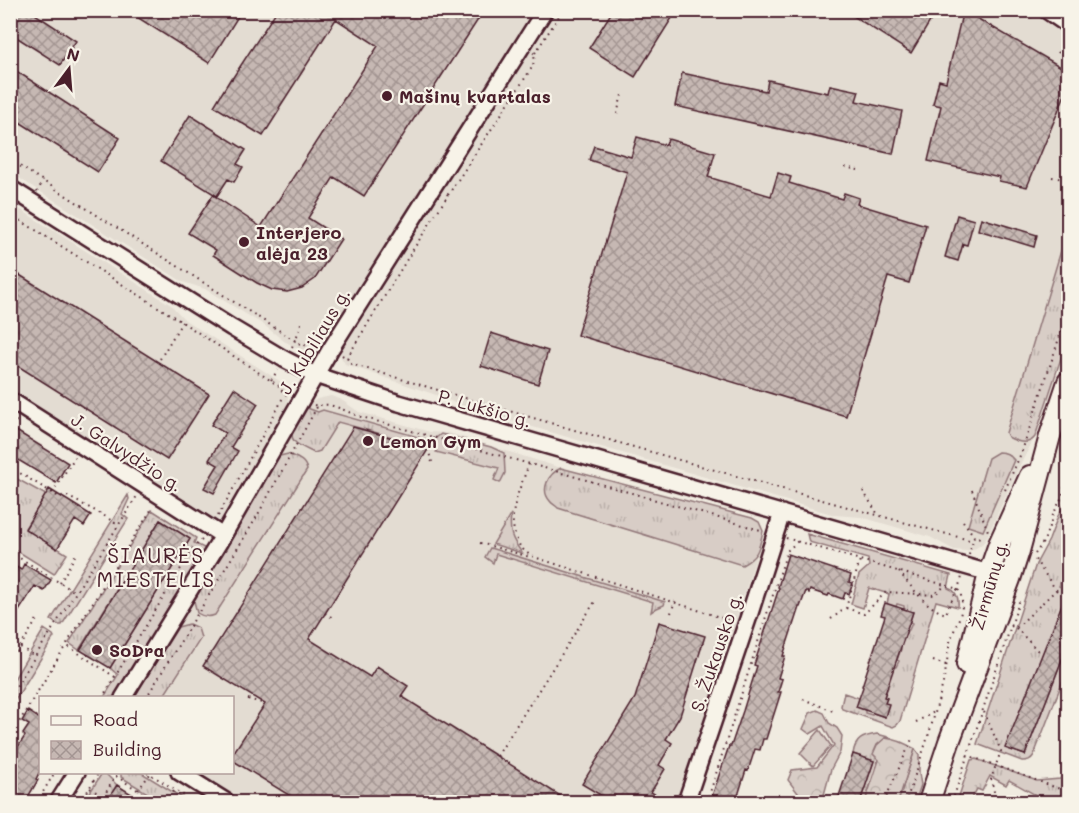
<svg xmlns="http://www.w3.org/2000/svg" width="1079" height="813" viewBox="0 0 1079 813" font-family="Mali,sans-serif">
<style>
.built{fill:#e3dcd2}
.grass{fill:url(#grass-tufts);stroke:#917678;stroke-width:1.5}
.forest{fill:url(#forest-crowns);stroke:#917678;stroke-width:1.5}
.park{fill:#d8cdc6;stroke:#917678;stroke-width:1.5}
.building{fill:url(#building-cross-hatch);stroke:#4a1f2b;stroke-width:1.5}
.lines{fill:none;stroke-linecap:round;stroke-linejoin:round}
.minor-casing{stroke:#4a1f2b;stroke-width:20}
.major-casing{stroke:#4a1f2b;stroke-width:24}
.path{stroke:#4a1f2b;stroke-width:2;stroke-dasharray:1.5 4.5;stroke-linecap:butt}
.minor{stroke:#f7f3e8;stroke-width:15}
.major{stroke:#f7f3e8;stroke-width:20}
.poi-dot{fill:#4a1f2b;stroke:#f7f3e8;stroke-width:2}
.labels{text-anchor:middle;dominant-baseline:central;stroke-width:4.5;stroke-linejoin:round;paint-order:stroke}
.poi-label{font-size:18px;font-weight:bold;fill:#4a1f2b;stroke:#f7f3e8;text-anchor:start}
.street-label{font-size:18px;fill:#4a1f2b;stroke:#f7f3e8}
.quarter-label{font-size:21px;letter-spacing:1.5px;fill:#4a1f2b;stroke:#f7f3e8}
</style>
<defs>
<pattern id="grass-tufts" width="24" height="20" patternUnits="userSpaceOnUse" patternTransform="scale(1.5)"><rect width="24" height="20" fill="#d8cdc6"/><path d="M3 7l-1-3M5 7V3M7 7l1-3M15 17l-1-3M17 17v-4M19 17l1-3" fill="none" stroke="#bbb0aa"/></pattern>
<pattern id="forest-crowns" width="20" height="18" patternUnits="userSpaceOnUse" patternTransform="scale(1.5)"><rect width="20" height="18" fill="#d8cdc6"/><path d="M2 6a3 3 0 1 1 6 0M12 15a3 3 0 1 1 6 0" fill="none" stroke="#bbb0aa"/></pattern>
<pattern id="building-cross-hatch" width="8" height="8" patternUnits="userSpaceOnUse" patternTransform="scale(1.5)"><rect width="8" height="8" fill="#c6b8b3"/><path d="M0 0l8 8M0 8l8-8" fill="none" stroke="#a39592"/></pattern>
</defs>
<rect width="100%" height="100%" fill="#f0ebe0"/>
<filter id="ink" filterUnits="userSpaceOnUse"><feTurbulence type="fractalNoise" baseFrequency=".0167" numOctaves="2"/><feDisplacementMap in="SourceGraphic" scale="12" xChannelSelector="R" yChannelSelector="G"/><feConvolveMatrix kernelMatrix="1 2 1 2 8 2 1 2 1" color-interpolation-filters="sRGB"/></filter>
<g filter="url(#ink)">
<!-- built -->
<path class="built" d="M10,11H536L328,339L322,345L313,350H306L299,349L284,341L264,325L205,289L183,282L11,173Z
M555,11H1028L1068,36V337L1035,437L1020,465L986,539L982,544L976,548L966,551L954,550L930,537L861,517L835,515L461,406L442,397L345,364L341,357L340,351L342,345Z
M10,203L171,305L185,320L281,382L284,386L288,395L287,407L225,516L220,520L207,518L11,393Z
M331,396L340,399L359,412L430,432L449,433L561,468L752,518L759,522L763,531L757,554L678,802H241L192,773L232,772V698H134L194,601L304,409L309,404L317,399Z"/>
<!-- grass -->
<path class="grass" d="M1068,231V337L1035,437C1028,446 1017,442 1008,437L1006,433L1066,234Z
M307,408L318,412L323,410L432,441L441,434L491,447L504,453L505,473L500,483L494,480L499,468L436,452V449L338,422L320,451L314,453C309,450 300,447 295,442C286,433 299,418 304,409Z
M998,452C1006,452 1009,454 1014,460L983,531L968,526L988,458Z
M288,454C297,458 305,460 307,470L215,615C208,618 203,617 197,613L194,601L276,457Z
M561,468L752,518L759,522L763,531C759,548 759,556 742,565L558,508C555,505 552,504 550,501C540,490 548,474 561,468Z
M10,475L46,495L25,528L67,554L54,574L11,547Z
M128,495L129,499L122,514L128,519L62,625H58L51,620Z
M1068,498V563L1059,586L1068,590L1006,748L1025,755L1068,644V667L1034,755C1031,760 1028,761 1022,761L977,744L1036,564L1049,540L1058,516Z
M152,510L196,538L194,543L206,549L114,697H104L118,675L110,668L190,539L160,520L79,650L69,643Z
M511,514C509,533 511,538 522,553L493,544Z
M807,534L951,575L948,588C957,591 959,598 958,607L936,601L900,721L897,725L893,727L842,709L841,706L844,693L859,698L857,707L865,710V713L872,715L873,713L885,717V703L887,698L884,697L888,687L886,686L894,667H896L899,661L897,660L901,649L899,648L903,641L907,630H909L912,623L910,622L913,612L904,609V606L897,604L896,607L887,604L889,594L869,588L863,608L851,604L859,575L869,566L868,559L809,542Z
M490,548L665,602L664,605L657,608L651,612L653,602L496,554L493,563L485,557Z
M189,624L198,628L201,638L163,697H134L178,627Z
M44,629L53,635L54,637L11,707V684Z
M877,734L892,738H885L865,802H860L874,761L853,754C855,739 863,736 877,734Z
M915,749L919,754V773L921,785L915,802H898Z
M976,759L1037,781L1060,779L1065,773L1068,760V802H1048L1009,780L1006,785L990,776L982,791L977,789L970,802H957L971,760Z
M121,772L142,773L189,802H162L121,777Z
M102,773H105L117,785L106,802H84Z"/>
<!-- forest -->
<path class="forest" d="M817,710L824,713L829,723L837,728L842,736L840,752L831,769L822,802H800L801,797L788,780L792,770L817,767L834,745L823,726L810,734L803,729L810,713Z
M885,738C896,739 905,743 915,749L898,802H865L879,760L873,754L877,745Z"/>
<!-- park -->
<path class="park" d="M820,730L831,746L813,766L800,753Z"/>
<!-- building -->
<path class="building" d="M10,10H29L76,41L60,65L10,33Z
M126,10H242L209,63Z
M277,10H473L481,15L364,196L334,177L308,218L341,239L315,279L302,288L287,292L272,290L257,283L213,255L216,250L188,233L213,195L261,227L378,46L336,19L279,108L280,109L263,136L214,106L231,78L232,79Z
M613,10H677L635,77L589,48Z
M844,10H937L911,53Z
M963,10L1068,71V87L1027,187L999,181L1000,177L928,161L941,106L933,104L939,80L946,82Z
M10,67L120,138L98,172L10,116Z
M682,73L766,91L768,80L828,93L830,85L859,91L856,101L902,111L893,154L675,106Z
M190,115L246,150L237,164L243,167L234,182L228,179L217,196L161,161Z
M637,137L666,145L668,139L715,153L708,177L771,196L778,173L791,177L789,183L842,199L844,193L859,198L857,204L926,225L909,283L888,277L846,416L577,335L627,172L589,160L594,146L631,157Z
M957,215L974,220L967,245L963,244L958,261L945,257Z
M981,218L1037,235L1034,247L978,230Z
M10,269L209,394L167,460L10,361Z
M491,333L548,351L538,384L481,366Z
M234,388L258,404L231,447L238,451L214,493L204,488L218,465L209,460L225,433L211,425Z
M10,427L68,463L56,483L10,455Z
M353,427L429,448L309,639L370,677L377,666L408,686L401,696L570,802H300L232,760V755L265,704L203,666Z
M49,489L91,515L84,526L75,520L57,549L25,529Z
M160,520L190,539L110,668L80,650Z
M788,554L851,575L849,582L853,583L849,594L845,593L843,599L829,594L828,596L810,590L809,593L806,591L800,607H799L783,656H785L778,678L782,679L778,692H781L766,739H763L760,750L755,749L748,771L746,770L736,802H710L729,746H731L743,711L757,666L754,665L779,588L778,587Z
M10,563L21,570L24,564L51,580L44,591L35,586L17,614L10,610Z
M1068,589V644L1025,755L1005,748Z
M885,603L913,612L884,697L887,698L885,703L889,704L885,717L856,707L863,687L862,686L885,616L881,615Z
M659,622L705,636L680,716L666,739L672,743L659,765L665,769L651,792L656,795L651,802H612L582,784L635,698Z
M28,711L40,719V771L36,779L38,780L25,802L10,793V759L25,736L23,734L29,725L22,721Z
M853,754L874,761L860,802H837Z
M117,785L144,802H106Z"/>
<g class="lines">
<defs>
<path id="minor" d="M1046,10L1068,25
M10,188L232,328L284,359L315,375L399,403L989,573
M10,400L223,536
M123,698L223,536L330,350L545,10
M179,772L227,802
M58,802L77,772
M686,802L750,613L782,513"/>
<path id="major" d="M967,664L989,573L999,544L1030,476
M929,802L949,742L1010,579L1019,551L1050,436L1068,382"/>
</defs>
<!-- minor casing -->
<use href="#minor" class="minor-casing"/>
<!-- major casing -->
<use href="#major" class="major-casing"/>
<!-- path -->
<path class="path" d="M1021,10L1036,20
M535,53L563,10
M1058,53L1067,39
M617,114L623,91
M10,160L302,345C308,345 315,347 319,341
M845,167L858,170
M1052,177L1068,180
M37,192L43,181
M448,195L533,66L535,54L533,53
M10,214L182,322L279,386L284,394L289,395
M292,347L299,331L302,319
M342,355L347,358L351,364C557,426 764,485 973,541
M347,358L409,256L448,195L445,192
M160,359L182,322
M271,380L278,370
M314,405C319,406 323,404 329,405C339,407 348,412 358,416L555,471L764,531
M10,418L19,423
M432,462L429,453L434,436
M529,464C520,489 505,516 518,542C520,548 526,552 531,556L735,622
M10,467L59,497L65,495L103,515L118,525
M972,490L988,531
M1005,490L1022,451L1068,311
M863,491L879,516
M52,493L75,457
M218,516L279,406L284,395
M963,521L974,536
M786,538L958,589C969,607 955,624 950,642C948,652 947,663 945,674C943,684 940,695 937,705C929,738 916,770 906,802
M480,543L530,557L531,556
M10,552L75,592
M1035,554L1044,541L1053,515L1062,497L1068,477
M969,555L974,536L984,539
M899,572C912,587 926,608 946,614C950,601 958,591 962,577
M60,583L77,552
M1056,590L1066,595
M846,608L864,614L886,592L934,595L946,585
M325,613L333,618
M671,613L675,601
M831,619L846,608L860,560
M1011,626L1016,628L1056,590L1034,558
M1016,628L1040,653
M10,641L35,656
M17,652L38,618
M933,661L946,665
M115,677L66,645L153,507
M10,696L137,496
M102,698L194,547L203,539
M146,698L255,520L317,407
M248,699L265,704
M803,699L833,711
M984,712L1001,751L991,779L996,800L1001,802
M916,722L936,711
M10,737L66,645
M967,755L1068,792
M497,756L596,600
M147,772L194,802
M116,776L156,802
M90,788L104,797
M138,790L150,774
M37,802L55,772
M81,802L99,772
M100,802L116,776V772
M166,802L175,790
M662,802H664
M707,802L787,551L798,541
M884,802L912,739
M952,802L1020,599"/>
<!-- minor -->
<use href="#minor" class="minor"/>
<!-- major -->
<use href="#major" class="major"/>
</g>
</g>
<!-- markers -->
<g class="poi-dot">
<circle cx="387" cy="96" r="6"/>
<circle cx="244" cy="242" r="6"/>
<circle cx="368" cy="441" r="6"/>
<circle cx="97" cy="650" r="6"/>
</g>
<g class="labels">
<!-- poi labels -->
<g class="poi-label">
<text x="399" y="96">Mašinų kvartalas</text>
<text x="256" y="232">Interjero<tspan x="256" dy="21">alėja 23</tspan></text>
<text x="380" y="441">Lemon Gym</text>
<text x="109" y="650">SoDra</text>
</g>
<!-- street labels -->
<g class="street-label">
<text transform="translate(314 341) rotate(-59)">J. Kubiliaus g.</text>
<text transform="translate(485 408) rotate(16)">P. Lukšio g.</text>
<text transform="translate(127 452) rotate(33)">J. Galvydžio g.</text>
<text transform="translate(989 585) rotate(-74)">Žirmūnų g.</text>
<text transform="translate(716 652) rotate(-71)">S. Žukausko g.</text>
</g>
<!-- quarter labels -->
<g class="quarter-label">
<text x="156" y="554">ŠIAURĖS<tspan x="156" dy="24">MIESTELIS</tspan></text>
</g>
</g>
<!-- margin -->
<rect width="1079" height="813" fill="none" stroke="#f7f3e8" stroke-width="36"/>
<rect x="18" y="18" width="1043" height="777" fill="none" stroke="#4a1f2b" stroke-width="2" filter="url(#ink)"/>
<!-- legend -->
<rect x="39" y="696" width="195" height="78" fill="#f7f3e8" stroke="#b29e9c" stroke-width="1.5"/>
<rect x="51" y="716" width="30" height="9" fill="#f7f3e8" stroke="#b29e9c" stroke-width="1.5"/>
<text x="93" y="726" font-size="18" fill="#4a1f2b">Road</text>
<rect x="51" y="741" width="30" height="18" fill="url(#building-cross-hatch)" stroke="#b29e9c" stroke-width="1.5"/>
<text x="93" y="756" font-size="18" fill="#4a1f2b">Building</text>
<!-- north arrow -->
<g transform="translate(69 69) rotate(16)" stroke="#f7f3e8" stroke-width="4.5" paint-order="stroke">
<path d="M0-4.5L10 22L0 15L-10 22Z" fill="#4a1f2b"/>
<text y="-9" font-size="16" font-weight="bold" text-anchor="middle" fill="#4a1f2b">N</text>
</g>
</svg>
